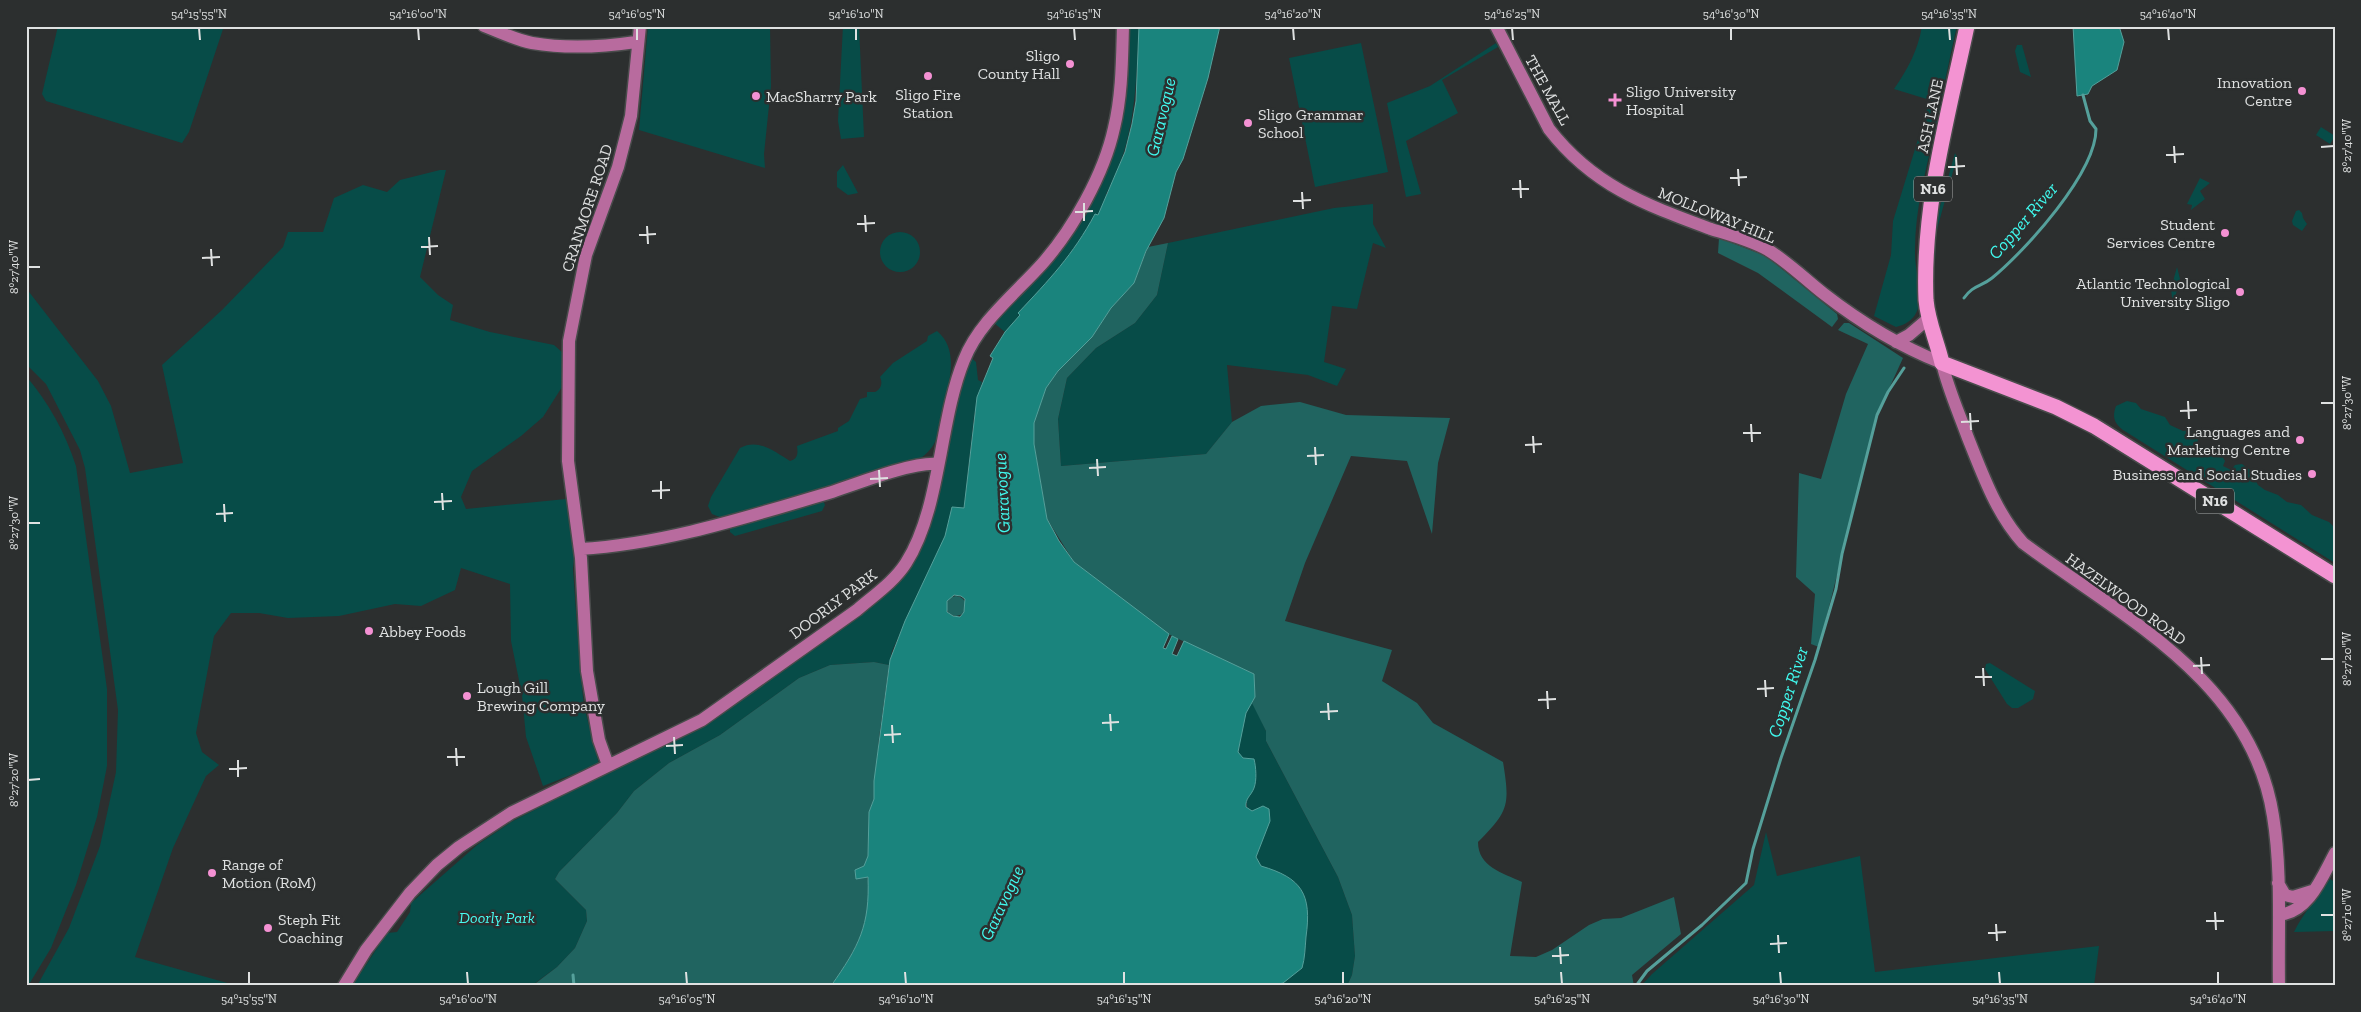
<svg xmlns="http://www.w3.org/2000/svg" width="2361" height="1012" viewBox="0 0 2361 1012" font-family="'Zilla Slab',serif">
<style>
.green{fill:#074c48}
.forest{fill:#206460}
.water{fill:#1a847d;stroke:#55a09b;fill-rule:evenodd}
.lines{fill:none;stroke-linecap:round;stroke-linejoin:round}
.stream{stroke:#55a09b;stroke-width:3}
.secondary-casing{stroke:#494b4b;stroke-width:15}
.highway-casing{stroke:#494b4b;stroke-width:18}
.secondary{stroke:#b86b9e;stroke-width:12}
.highway{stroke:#f393d2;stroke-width:15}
.ticks{fill:none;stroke:#dfe1e1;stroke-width:2}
.poi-dot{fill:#f491d3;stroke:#2c2f2f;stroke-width:2}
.labels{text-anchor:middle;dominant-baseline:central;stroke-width:5;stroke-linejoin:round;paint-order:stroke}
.shield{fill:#2c2f2f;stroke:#a9acac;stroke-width:1}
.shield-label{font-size:15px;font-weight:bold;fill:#dfe1e1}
.poi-label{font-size:16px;fill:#dfe1e1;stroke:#2c2f2f;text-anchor:start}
.street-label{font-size:16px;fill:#dfe1e1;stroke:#2c2f2f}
.park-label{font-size:16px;font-style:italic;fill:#47fdf2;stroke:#2c2f2f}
.water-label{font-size:18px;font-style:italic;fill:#40f9ee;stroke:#2c2f2f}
.neatline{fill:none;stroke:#dfe1e1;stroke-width:2}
.ticks-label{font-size:12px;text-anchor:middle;fill:#dfe1e1}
</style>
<rect width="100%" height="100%" fill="#2c2f2f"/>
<!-- green -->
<path class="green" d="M58,26H224L189,132L182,143L46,101L42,94Z
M648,26H770L771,86L764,154L765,168L639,130Z
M843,26H859L864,137L841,139L838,121Z
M1129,26H1139C1136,85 1136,141 1106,194L1108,196L1098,216L1095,214C1073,255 1049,280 1018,313L1020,315L1005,332L994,323L1097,183Z
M1922,26H1957C1949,61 1942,95 1935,130C1926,170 1915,209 1915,250C1914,279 1934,318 1896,327L1874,316L1891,255L1893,221L1930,100L1894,89C1908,69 1918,50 1922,26Z
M1361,43L1388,172L1315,187L1289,58Z
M1496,43L1498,47L1442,80L1458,113L1406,141L1421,194L1406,197L1387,103L1430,86Z
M2017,45H2022L2031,77L2020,72L2015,51Z
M2321,127L2335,136L2330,144L2316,135Z
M1955,153L1957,157L1936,233L1935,261L1934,228Z
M843,165L858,193L848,195L837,187V172Z
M440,170H446L420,277L438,295L453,305L450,320L490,332L554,345L563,353L566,375L562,387L543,417L521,436L472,471L461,497L466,509L566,499C573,521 576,547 573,569L580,668L584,706L599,764L543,786L526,737L522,695L511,641L510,584L461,568L455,590L421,606L395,604L339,616L288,618L259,613H231L214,636L196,733L202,752L219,765L206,776L173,848L135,957L238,986H37L69,928L100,846L116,772L118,710L85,468L80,450L46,384L26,364V288L98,381L111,406L130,473L183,463L162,365L222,310L283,247L288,232H323L334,198L363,185L387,192L400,180Z
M2200,178L2210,183L2200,191L2205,199L2191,210L2192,205L2187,204Z
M1373,204V224L1386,248L1373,243L1357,309L1332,306L1324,362L1346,369L1337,386L1308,375L1227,365L1232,422L1206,454L1061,466L1058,419L1067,378L1096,348L1135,323L1157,295L1168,243L1334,208Z
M2299,210L2302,213L2303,218L2307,224L2302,231L2293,225L2292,221L2296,211Z
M880 252a20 20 0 1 1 40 0a20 20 0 1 1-40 0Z
M2177,267L2180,279L2173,305L2171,289Z
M937,331C960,350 949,383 943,408C941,419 940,431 935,442C931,450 924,456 917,461L722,518L712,514L708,506L711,497L740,448C758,438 774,451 790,461C798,459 798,453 797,446L838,431V428L849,421L860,399L867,397V392H875C881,389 883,383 880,377L893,363L927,341L928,336Z
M970,357L976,362L978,380L982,382L974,416L964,508H952L945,536L892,651L889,665L874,662L830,665L799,678L720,735L669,763L634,791L617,813L559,872L555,879L586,910L587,921L575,948L557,967L531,986H352L387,933L397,932L410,912L411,903L477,845L511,822L660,745L909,566L960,384Z
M26,376C49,403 65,432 76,466L107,689V766L97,817L76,885L51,948L28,986Z
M2127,401L2136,403L2141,409L2165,417L2170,425L2183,431L2191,430L2198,439L2197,445L2222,456L2225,461L2223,466L2231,470L2235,465L2242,464L2250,470L2258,485L2265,490L2278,495L2287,502L2301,505L2312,515L2329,522L2335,528V563L2123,430C2114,423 2112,417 2116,406Z
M823,500L825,505L822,511L735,536L730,532V527Z
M1990,663L2035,691L2033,699L2018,708H2012L2007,704L1985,669L1986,664Z
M1249,693L1266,731V741L1338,877L1352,915L1355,956L1352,975L1347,986H1101L1261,866L1256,857L1246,800L1232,757Z
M1766,832L1777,876L1860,856L1875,972L2099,946L2094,986H1641L1652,974L1754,885Z
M2330,879L2335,882V931L2294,932C2303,913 2318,897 2330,879Z"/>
<!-- forest -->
<path class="forest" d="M1719,238L1766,256L1837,314L1838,319L1832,327L1758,273L1718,253Z
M1168,243L1157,295L1135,323L1096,348L1067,378L1058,419L1061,466L1206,454L1232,422L1261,406L1300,402L1346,415L1450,418L1438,463L1432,534L1407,461L1351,456L1305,563L1285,621L1392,650L1382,681L1417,703L1433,723L1503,762C1510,805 1509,811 1478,842C1478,867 1503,873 1522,882L1510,956L1536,957L1552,950L1589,925L1603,919L1621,918L1674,897L1681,934L1632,975L1634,986H1347L1352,975L1355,956L1352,915L1338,877L1266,741V731L1252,703L1255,697L1254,674L1172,636L1148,620L1074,562L1047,519L1034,444V423L1038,409L1046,388L1058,371L1092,337L1111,308L1134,283L1148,247Z
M1844,323H1849L1903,358L1877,415L1819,647L1811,644L1815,594L1796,577L1799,473L1821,479L1846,394L1868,344L1838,330Z
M946 606a10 10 0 1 1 20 0a10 10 0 1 1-20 0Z
M874,662L889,665L879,738L874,799L869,812L868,856L864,867C881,909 855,952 831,986H532L557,967L575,948L587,921L586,910L555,879L559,872L617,813L634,791L669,763L720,735L799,678L830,665Z"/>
<!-- water -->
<path class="water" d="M1139,26H1220L1208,78L1183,159L1176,172L1164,218L1146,251L1134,283L1111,308L1092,337L1058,371L1046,388L1034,423V444L1047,519L1059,541L1074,562L1169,634L1163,648L1166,649L1172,636L1178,639L1172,654L1177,656L1184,641L1254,674L1255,697L1246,713L1238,752L1243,758L1254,759C1256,767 1257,780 1254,788C1251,796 1245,798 1246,807L1252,811L1263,806L1269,809L1270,821L1256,857L1261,866C1302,878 1312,894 1306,937C1305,948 1305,958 1302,968L1283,983L1269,986H831C859,946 870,926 868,877L856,879L855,870L864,866L868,856L869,812L874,799V781L890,660L905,621L945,536L952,507L964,508L977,397L993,358L990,356L1005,332L1020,315L1018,313C1049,280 1073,255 1095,214L1098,215L1125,152L1132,124L1136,101ZM954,595L961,596L965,599L964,612L960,617L953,616L947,612V601Z
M2073,26H2119L2124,42L2117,70L2092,86L2088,94L2077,96Z"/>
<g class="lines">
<!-- stream -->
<path class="stream" d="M1964,298C1973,285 1981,287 1992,278C2025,251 2096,173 2096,129L2090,121L2083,95
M573,975L574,986
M1636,986L1647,971L1702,925L1746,883L1753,849L1781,758L1815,660L1836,589L1842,554L1877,415L1888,392L1904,368"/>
<defs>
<path id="secondary" d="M484,26C500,32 516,40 532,43C567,49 602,47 636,42
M1496,26L1549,129C1593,186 1646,205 1711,229C1730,235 1750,240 1768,250C1788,262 1806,280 1824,294C1860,322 1899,346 1942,363C1948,389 1959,413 1968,438C1983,475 1996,513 2023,543C2122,617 2252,680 2273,816C2282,871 2278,930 2279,986
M1896,342L1909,335L1929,318
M580,549C666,544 750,516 832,492C856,484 914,461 938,464
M608,765L599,740L587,671L581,558L568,461L569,341L586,255L618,167L631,116L640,26
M2278,883L2285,895L2293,897L2312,891
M2279,915C2309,912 2322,877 2335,853
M344,986L366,950L410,893L437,865L459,847L511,813L702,720L857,610C873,596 894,582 906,563C941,508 939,421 964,360C979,322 1015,294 1042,264C1073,229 1104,174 1114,128C1122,95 1122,60 1123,26"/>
<path id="highway" d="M1967,26C1948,116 1922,207 1926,300C1928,323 1937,341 1942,363L2056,407L2094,426L2335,576"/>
</defs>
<!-- secondary casing -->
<use href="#secondary" class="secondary-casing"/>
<!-- highway casing -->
<use href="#highway" class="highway-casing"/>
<!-- secondary -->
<use href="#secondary" class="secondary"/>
<!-- highway -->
<use href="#highway" class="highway"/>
</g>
<!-- ticks -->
<path class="ticks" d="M199,28L200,40M418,28L419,40M637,28V40M856,28V40M1074,28L1075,40M1293,28L1294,40M1512,28L1513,40M1731,28V40M1949,28L1950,40M2168,28L2169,40M2174,146L2175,163M2321,147L2334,146M2166,155L2184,154M1956,157L1957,175M1948,167L1965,166M1738,169L1739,186M1730,178L1747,177M1520,180L1521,198M1512,189H1529M1302,192L1303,209M1293,201L1311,200M1084,203V221M1075,212L1093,211M865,215L866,232M857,224L875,223M647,226L648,244M639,235L656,234M429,237L430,255M421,247L438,246M211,249L212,266M202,258L220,257M28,267H40M2188,401L2189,419M2321,403H2334M2180,411L2197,410M1970,413L1971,430M1961,422L1979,421M1751,424L1752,442M1743,433H1761M1533,436L1534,453M1525,445L1542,444M1315,447L1316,465M1307,456L1324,455M1097,459L1098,476M1089,468L1106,467M879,470L880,487M870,479L888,478M661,481V499M652,491L670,490M442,493L443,510M434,502L452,501M224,504L225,522M216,514L233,513M28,523H40M2201,657L2202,674M2321,659H2334M2193,666L2210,665M1983,668L1984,686M1975,677H1992M1765,680L1766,697M1757,689L1774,688M1547,691L1548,709M1538,700L1556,699M1328,703L1329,720M1320,712L1338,711M1110,714L1111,731M1102,723L1119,722M892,725L893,743M884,735L901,734M674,737L675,754M666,746L683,745M456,748L457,766M447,757H465M238,760V777M229,769L247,768M28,780L40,779M2215,912L2216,930M2321,915H2334M2206,921H2224M1996,924L1997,941M1988,933L2006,932M1778,935L1779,953M1770,944L1787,943M1560,947L1561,964M1552,956L1569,955M249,972V984M467,972L468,984M686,972L687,984M905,972L906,984M1124,972V984M1343,972V984M1561,972L1562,984M1780,972L1781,984M1999,972L2000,984M2218,972V984"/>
<!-- markers -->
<g class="poi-dot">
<circle cx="1070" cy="64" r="5"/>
<circle cx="928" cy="76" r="5"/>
<circle cx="2302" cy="91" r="5"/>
<circle cx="756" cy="96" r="5"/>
<path d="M1612.5 92.5h5v5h5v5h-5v5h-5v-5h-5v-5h5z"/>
<circle cx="1248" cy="123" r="5"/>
<circle cx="2225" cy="233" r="5"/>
<circle cx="2240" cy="292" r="5"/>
<circle cx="2300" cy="440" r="5"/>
<circle cx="2312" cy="474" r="5"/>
<circle cx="369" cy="631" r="5"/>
<circle cx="467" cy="696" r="5"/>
<circle cx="212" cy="873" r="5"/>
<circle cx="268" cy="928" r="5"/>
</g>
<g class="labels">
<!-- shield labels -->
<g class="shield">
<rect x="1914" y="176.5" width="38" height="25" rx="4"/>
<rect x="2196" y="488.5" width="38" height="25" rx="4"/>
</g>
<g class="shield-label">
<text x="1933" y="189">N16</text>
<text x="2215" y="501">N16</text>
</g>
<!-- poi labels -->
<g class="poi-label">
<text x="1060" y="55" text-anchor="end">Sligo<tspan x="1060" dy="18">County Hall</tspan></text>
<text x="2292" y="82" text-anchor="end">Innovation<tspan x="2292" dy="18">Centre</tspan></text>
<text x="1626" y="91">Sligo University<tspan x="1626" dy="18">Hospital</tspan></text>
<text x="928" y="94" text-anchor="middle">Sligo Fire<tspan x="928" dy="18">Station</tspan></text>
<text x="766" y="96">MacSharry Park</text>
<text x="1258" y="114">Sligo Grammar<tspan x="1258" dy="18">School</tspan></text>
<text x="2215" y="224" text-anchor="end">Student<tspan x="2215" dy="18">Services Centre</tspan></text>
<text x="2230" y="283" text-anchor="end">Atlantic Technological<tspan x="2230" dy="18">University Sligo</tspan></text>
<text x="2290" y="431" text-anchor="end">Languages and<tspan x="2290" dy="18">Marketing Centre</tspan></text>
<text x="2302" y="474" text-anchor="end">Business and Social Studies</text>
<text x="379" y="631">Abbey Foods</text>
<text x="477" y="687">Lough Gill<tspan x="477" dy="18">Brewing Company</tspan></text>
<text x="222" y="864">Range of<tspan x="222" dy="18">Motion (RoM)</tspan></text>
<text x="278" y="919">Steph Fit<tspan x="278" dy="18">Coaching</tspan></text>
</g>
<!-- street labels -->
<g class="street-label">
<text transform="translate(1548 90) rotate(61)">THE MALL</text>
<text transform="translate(1930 116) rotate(-78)">ASH LANE</text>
<text transform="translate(587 208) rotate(-72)">CRANMORE ROAD</text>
<text transform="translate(1717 215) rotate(22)">MOLLOWAY HILL</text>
<text transform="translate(2126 599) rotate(36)">HAZELWOOD ROAD</text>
<text transform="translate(833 604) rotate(-37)">DOORLY PARK</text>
</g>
<!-- park labels -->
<g class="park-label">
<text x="497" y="917">Doorly Park</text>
</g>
<!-- water labels -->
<g class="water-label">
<text transform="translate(1161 117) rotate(-77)">Garavogue</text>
<text transform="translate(2023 221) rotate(-49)">Copper River</text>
<text transform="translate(1002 493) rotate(-93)">Garavogue</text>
<text transform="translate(1788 692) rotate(-72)">Copper River</text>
<text transform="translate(1002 903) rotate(-65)">Garavogue</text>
</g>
</g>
<!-- border -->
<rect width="2361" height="1012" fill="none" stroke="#2c2f2f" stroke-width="55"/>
<rect x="28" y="28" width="2306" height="956" class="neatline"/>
<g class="ticks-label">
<text x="199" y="18">54°15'55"N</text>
<text x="418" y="18">54°16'00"N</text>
<text x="637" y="18">54°16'05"N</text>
<text x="856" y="18">54°16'10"N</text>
<text x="1074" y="18">54°16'15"N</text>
<text x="1293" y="18">54°16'20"N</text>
<text x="1512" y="18">54°16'25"N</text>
<text x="1731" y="18">54°16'30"N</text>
<text x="1949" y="18">54°16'35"N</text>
<text x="2168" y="18">54°16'40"N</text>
<text transform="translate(2347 146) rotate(-90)" y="4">8°27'40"W</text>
<text transform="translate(14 267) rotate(-90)" y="4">8°27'40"W</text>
<text transform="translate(2347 403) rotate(-90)" y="4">8°27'30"W</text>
<text transform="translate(14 523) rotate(-90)" y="4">8°27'30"W</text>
<text transform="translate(2347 659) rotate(-90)" y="4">8°27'20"W</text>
<text transform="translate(14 780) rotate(-90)" y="4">8°27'20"W</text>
<text transform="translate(2347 915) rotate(-90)" y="4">8°27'10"W</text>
<text x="249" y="1003">54°15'55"N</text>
<text x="468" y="1003">54°16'00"N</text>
<text x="687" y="1003">54°16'05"N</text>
<text x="906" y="1003">54°16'10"N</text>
<text x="1124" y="1003">54°16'15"N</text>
<text x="1343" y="1003">54°16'20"N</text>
<text x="1562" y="1003">54°16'25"N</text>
<text x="1781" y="1003">54°16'30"N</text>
<text x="2000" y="1003">54°16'35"N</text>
<text x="2218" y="1003">54°16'40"N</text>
</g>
</svg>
